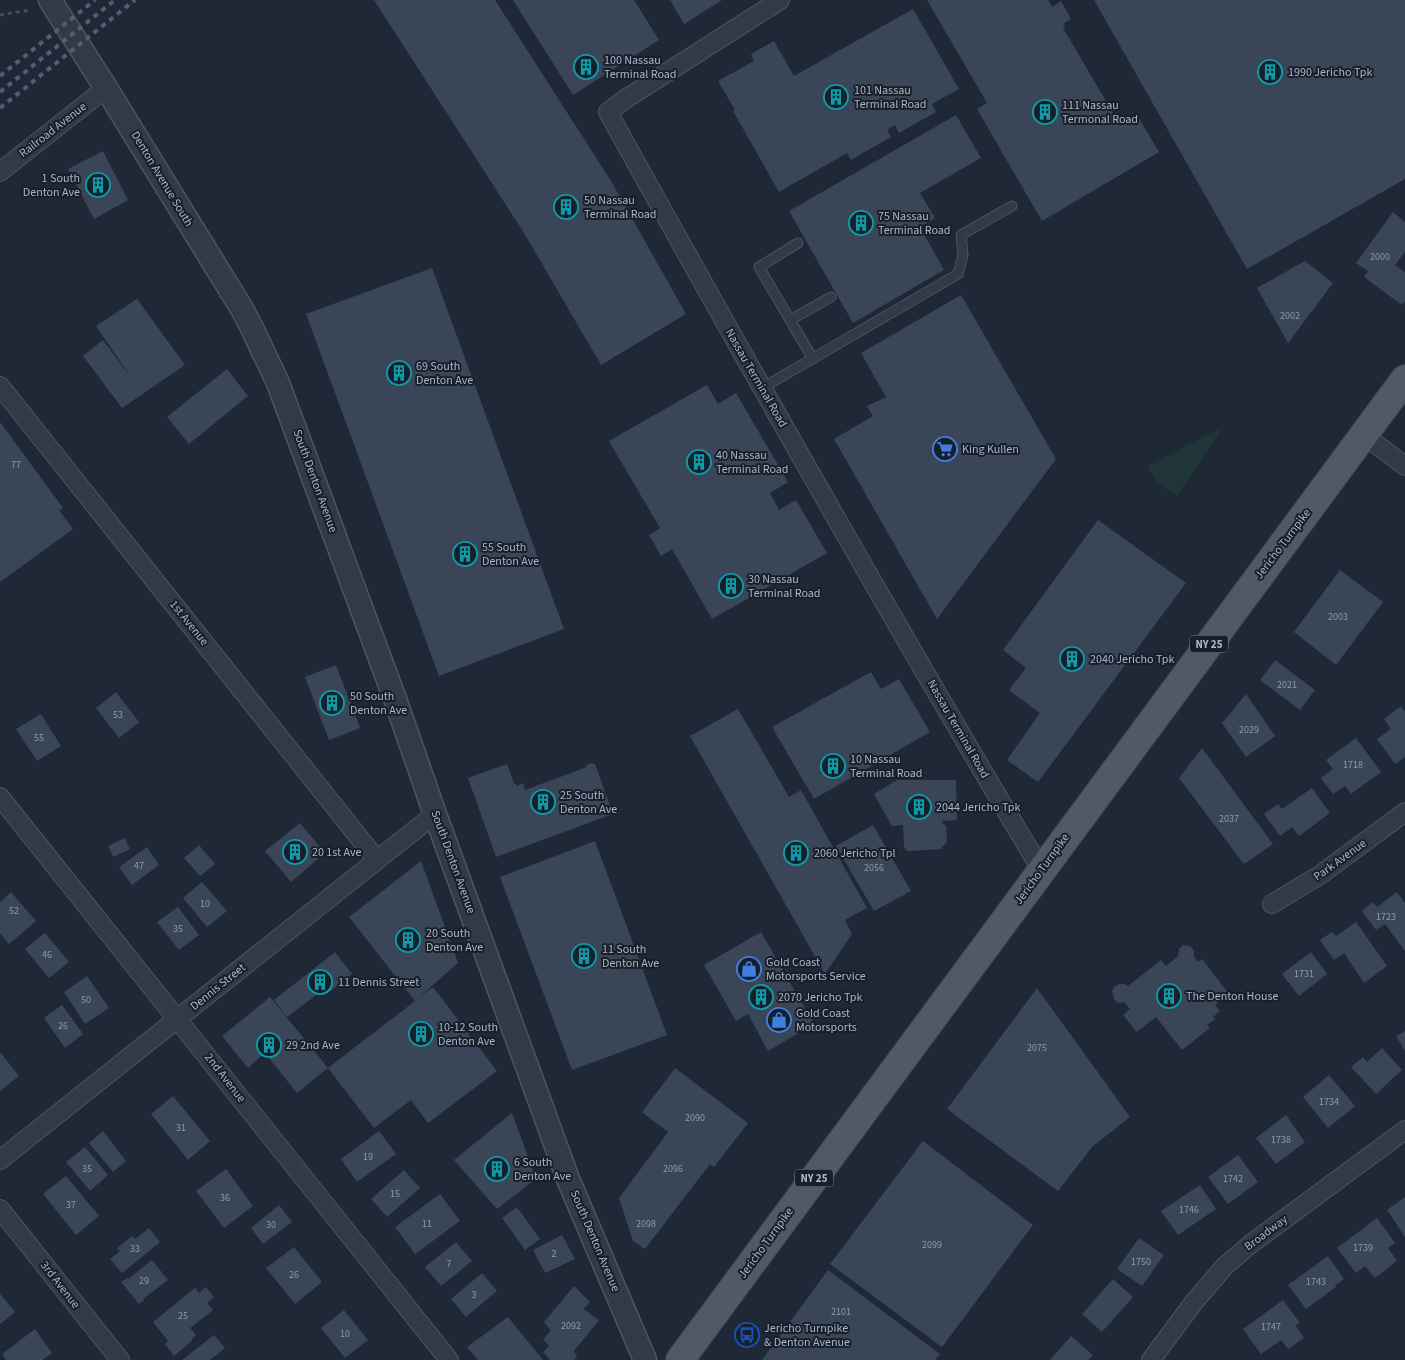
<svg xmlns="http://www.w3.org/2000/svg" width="1405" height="1360" viewBox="0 0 1405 1360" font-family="'Source Sans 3',sans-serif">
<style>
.green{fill:#203538}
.building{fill:#3a4657}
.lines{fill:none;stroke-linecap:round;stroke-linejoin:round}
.service-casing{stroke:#4c5562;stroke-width:11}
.minor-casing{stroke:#4c5562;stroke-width:20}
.tertiary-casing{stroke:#4c5562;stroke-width:25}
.primary-casing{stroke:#3b4351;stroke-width:30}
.path{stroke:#3e5255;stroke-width:3;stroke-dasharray:4 4;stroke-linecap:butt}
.service{stroke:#323a47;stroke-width:9}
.minor{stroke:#323a47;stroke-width:18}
.tertiary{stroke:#323a47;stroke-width:22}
.primary{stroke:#4f5968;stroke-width:28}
.rail{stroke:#535e6f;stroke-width:4;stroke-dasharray:5 5;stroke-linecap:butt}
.labels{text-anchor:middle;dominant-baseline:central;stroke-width:4;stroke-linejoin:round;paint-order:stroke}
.number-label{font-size:10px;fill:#8f99a9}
.shield{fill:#171f2b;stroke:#7f8896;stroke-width:1}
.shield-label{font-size:11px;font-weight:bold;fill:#abb5c4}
.poi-label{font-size:12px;fill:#abb5c4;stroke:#171f2b;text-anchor:start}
.street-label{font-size:12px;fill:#abb5c4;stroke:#171f2b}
</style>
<rect width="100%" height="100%" fill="#1e2837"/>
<!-- green -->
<path class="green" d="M1219,429L1220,433L1177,496L1157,483L1147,466Z"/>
<!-- building -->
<path class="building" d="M374,0H495L611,181L686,314L601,365L524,233Z
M513,0H634L659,40L573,95Z
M670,0H722L684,24Z
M927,0H1048L1052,7L1061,1L1071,19L1063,24L1065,26L1063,28L1120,125L1137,115L1159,152L1042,221L977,109L987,103Z
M1094,0H1405V179L1247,269Z
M913,9L959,89L932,104L936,112L899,133L895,125L887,130L891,137L851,160L847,153L779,192L733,111L735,110L718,81L754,61L751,54L774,41L794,76Z
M956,115L981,158L920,193L935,218L920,227L944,270L853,323L789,211Z
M103,151L128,200L94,219L68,169Z
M1393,212L1405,222V252L1395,265L1405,272V301L1402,305L1364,277L1368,271L1356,263Z
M1305,261L1333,283L1288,343L1257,288Z
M432,268L564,629L439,676L306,314Z
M961,295L1056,459L937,619L834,439L873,416L867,406L886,397L861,353Z
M137,299L185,365L122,408L83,356L103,340L135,383L96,326Z
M227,369L248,396L189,444L167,417Z
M707,385L718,404L736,393L788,482L770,493L779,510L796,500L827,553L712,619L672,549L661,556L649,535L660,528L609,441Z
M0,422L63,508L59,510L73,529L0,582Z
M1098,520L1186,583L1038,782L1007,760L1040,713L1009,690L1026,668L1003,650Z
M1340,570L1383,602L1336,665L1294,632Z
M1275,660L1315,690L1300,710L1260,680Z
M336,665L360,728L329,740L305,677Z
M871,672L881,689L899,679L930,732L814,799L772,727Z
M116,692L139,722L119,738L96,708Z
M1246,694L1275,736L1246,757L1222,723Z
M1401,706L1405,712V757L1395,764L1377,739L1391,729L1384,719Z
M738,709L789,797L801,790L867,908L845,920L852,934L825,974L690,736Z
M41,714L61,746L37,761L16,729Z
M1356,738L1381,772L1351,794L1345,786L1333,794L1321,778L1333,769L1326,760Z
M1202,748L1273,844L1244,864L1179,778Z
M592,763L593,764H595L613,814L496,857L468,778L507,764L514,784L515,783L517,786L523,783L525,790L587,767L586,765Z
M897,780H956L957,820L942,821V823L946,826L947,842L942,847V849L907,851L904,847L903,825L892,826L874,794Z
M1312,788L1330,813L1299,836L1292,827L1280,836L1264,814L1278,804L1282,809Z
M300,823L325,853L291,882L265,851Z
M873,825L911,891L874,911L836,846Z
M125,838L130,849L113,857L108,846Z
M595,841L667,1035L572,1070L500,877Z
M199,845L215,864L200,876L184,858Z
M147,847L159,865L132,885L119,867Z
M421,861L458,963L418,998L433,987L497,1071L428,1123L411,1100L374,1128L328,1068L415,1001L349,917Z
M202,882L227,911L207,927L183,898Z
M11,892L36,921L9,944L0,933V902Z
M1397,892L1405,903V951L1385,924L1376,930L1362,911L1373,902L1377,907Z
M178,907L199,935L179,950L157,922Z
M1356,922L1387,966L1364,983L1344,953L1334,960L1320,940L1332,932L1336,936Z
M761,932L814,1024L768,1051L748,1014L736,1021L704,965Z
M45,933L69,962L49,978L25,949Z
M1183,945L1190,946L1194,951V957L1198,962L1202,959L1229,994L1215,1005L1220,1011L1213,1017L1215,1019L1207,1025L1210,1028L1182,1050L1156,1017L1137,1032L1123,1015L1130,1009L1124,1002L1118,1003L1114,999L1112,991L1114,987L1119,984H1124L1128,986L1161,960L1166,966L1178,956L1179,949Z
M335,952L352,974L328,993L323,990L287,1017L274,1000Z
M1311,952L1327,974L1299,996L1282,974Z
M87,976L109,1008L85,1024L64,992Z
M1037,988L1130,1117L1092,1147L1058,1191L947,1109Z
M270,997L328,1068L297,1093L265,1053L248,1068L222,1036Z
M62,1005L83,1034L65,1048L44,1018Z
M1405,1031V1051L1396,1036Z
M1382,1048L1402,1070L1376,1094L1351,1067L1363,1057L1367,1062Z
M0,1052L19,1076L0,1091Z
M675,1068L748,1123L714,1167L710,1164L645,1249L633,1241L619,1198L668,1132L642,1112Z
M1329,1075L1355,1106L1328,1128L1303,1097Z
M173,1096L210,1141L188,1160L151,1114Z
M512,1113L536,1179L497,1209L454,1160Z
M1286,1115L1305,1142L1276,1164L1256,1138Z
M103,1131L126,1161L113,1172L89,1143Z
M379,1131L396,1154L357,1182L341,1159Z
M923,1141L1033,1225L942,1347L830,1264Z
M85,1147L108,1175L90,1191L66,1162Z
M1238,1155L1258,1182L1228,1204L1208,1177Z
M226,1169L253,1206L224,1228L196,1191Z
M404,1170L420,1188L387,1217L371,1199Z
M66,1176L99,1216L76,1235L43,1194Z
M1200,1185L1216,1209L1178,1235L1161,1211Z
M440,1194L460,1221L415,1254L395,1227Z
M1405,1197V1237L1387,1210Z
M279,1205L292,1222L263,1244L251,1228Z
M517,1207L540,1239L525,1250L502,1218Z
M1377,1218L1395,1243L1388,1248L1397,1261L1375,1278L1365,1266L1356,1273L1337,1248Z
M149,1228L160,1242L122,1273L110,1259L120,1251L117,1248L132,1236L135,1239Z
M562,1235L575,1259L545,1273L533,1250Z
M1139,1238L1164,1255L1142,1286L1117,1269Z
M456,1242L472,1261L441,1286L425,1267Z
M294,1247L322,1282L295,1304L266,1268Z
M1328,1256L1344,1279L1335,1286L1336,1287L1306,1309L1288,1285Z
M152,1260L168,1280L143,1299L144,1300L139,1304L121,1282L127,1278L128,1279Z
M828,1270L940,1354L935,1360H762Z
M482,1273L497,1291L466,1317L451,1299Z
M1113,1279L1133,1297L1102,1332L1082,1314Z
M574,1286L590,1302L583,1309L599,1320L574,1351L577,1357L574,1360H550L543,1352L549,1346L543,1339L551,1331L544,1322Z
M206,1287L214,1297L207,1303L213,1310L190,1328L196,1335L191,1340L192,1341L174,1356L165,1344L168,1341L153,1322L195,1288L199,1293Z
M0,1294L15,1312L0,1324Z
M1283,1300L1300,1323L1295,1325L1304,1338L1288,1349L1281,1340L1261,1354L1243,1329Z
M344,1310L368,1340L345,1358L321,1328Z
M508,1317L543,1360H478L467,1347Z
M35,1329L52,1353L42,1360H6L2,1354Z
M214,1335L225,1348L210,1360H182Z
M1071,1336L1093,1355L1088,1360H1050Z"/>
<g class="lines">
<defs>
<path id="service" d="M798,243L759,267L813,359
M790,320L831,297
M762,388L958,274L963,255L961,235L1012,206"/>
<path id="minor" d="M780,0L624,100L608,112C749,367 892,620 1042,871
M0,172L106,88
M0,386L377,860
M1364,435L1405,466
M0,797L449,1360
M1272,904L1320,875L1405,812
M0,1160L435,814
M0,1209L120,1360
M1151,1360L1194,1302L1225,1266L1252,1243L1405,1130"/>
<path id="tertiary" d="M50,0L106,88L242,309L251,326L278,383L395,699L435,814L568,1179L645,1360"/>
<path id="primary" d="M680,1360L1405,379"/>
</defs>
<!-- service casing -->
<use href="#service" class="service-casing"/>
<!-- minor casing -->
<use href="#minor" class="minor-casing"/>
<!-- tertiary casing -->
<use href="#tertiary" class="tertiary-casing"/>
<!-- primary casing -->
<use href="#primary" class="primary-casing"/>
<!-- path -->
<path class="path" d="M0,15L30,10"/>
<!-- service -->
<use href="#service" class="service"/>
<!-- minor -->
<use href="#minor" class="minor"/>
<!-- tertiary -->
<use href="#tertiary" class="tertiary"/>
<!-- primary -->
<use href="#primary" class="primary"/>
<!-- rail -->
<path class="rail" d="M0,76L95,0
M0,92L115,0
M0,108L135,0"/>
</g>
<!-- icons -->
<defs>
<symbol id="building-ring" viewBox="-11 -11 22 22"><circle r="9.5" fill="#171f2b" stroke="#0f9aa8" stroke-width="1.5"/><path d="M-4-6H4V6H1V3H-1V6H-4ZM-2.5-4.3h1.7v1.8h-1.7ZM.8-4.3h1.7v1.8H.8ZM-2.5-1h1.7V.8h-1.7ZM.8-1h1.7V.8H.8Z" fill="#0f9aa8"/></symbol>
<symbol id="supermarket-ring" viewBox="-11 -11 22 22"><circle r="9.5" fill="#171f2b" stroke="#3f7fe0" stroke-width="1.5"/><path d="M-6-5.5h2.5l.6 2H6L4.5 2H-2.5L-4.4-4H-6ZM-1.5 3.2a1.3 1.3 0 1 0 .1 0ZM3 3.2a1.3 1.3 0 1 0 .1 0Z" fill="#3f7fe0"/></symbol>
<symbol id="shop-ring" viewBox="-11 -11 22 22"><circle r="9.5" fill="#171f2b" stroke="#3f7fe0" stroke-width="1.5"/><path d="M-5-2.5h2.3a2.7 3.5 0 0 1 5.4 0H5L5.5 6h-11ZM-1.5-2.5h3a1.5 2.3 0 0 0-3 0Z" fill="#3f7fe0"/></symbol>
<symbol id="bus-ring" viewBox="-11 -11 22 22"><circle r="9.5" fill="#171f2b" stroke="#1a4fb4" stroke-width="1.5"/><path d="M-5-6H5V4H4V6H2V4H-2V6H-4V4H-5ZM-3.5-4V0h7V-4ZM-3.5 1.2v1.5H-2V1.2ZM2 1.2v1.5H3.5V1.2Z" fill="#1a4fb4"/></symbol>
</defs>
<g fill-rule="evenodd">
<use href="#building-ring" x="572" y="53" width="28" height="28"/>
<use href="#building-ring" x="1256" y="58" width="28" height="28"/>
<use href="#building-ring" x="822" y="83" width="28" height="28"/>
<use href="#building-ring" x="1031" y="98" width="28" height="28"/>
<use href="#building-ring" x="84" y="171" width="28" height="28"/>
<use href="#building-ring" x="552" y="193" width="28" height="28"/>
<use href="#building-ring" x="847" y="209" width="28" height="28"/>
<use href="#building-ring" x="385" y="359" width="28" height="28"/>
<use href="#supermarket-ring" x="931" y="435" width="28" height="28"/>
<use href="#building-ring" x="685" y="448" width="28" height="28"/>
<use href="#building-ring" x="451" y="540" width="28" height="28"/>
<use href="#building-ring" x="717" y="572" width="28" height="28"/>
<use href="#building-ring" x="1058" y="645" width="28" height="28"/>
<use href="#building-ring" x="318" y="689" width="28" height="28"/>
<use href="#building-ring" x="819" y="752" width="28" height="28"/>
<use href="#building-ring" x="529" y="788" width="28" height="28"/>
<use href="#building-ring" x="905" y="793" width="28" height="28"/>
<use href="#building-ring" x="281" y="838" width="28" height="28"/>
<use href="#building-ring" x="782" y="839" width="28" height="28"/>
<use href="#building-ring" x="394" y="926" width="28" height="28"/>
<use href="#building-ring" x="570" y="942" width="28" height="28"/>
<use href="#shop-ring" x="735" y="955" width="28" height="28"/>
<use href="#building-ring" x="306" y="968" width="28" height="28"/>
<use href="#building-ring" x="1155" y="982" width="28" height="28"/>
<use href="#building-ring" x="747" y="983" width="28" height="28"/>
<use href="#shop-ring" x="765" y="1006" width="28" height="28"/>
<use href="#building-ring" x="407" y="1020" width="28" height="28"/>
<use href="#building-ring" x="255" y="1031" width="28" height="28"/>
<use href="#building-ring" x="483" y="1155" width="28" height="28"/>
<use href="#bus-ring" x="733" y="1321" width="28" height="28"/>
</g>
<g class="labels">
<!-- number labels -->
<g class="number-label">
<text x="1380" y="257">2000</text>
<text x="1290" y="316">2002</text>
<text x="16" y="465">77</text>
<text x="1338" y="617">2003</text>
<text x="1287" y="685">2021</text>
<text x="118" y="715">53</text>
<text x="1249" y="730">2029</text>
<text x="39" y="738">55</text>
<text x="1353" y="765">1718</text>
<text x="1229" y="819">2037</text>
<text x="139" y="866">47</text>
<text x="874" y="868">2056</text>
<text x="205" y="904">10</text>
<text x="14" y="911">52</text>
<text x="1386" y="917">1723</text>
<text x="178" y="929">35</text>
<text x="47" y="955">46</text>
<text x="1304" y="974">1731</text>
<text x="86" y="1000">50</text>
<text x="63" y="1026">26</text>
<text x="1037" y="1048">2075</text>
<text x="1329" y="1102">1734</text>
<text x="695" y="1118">2090</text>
<text x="181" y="1128">31</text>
<text x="1281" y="1140">1738</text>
<text x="368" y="1157">19</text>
<text x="87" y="1169">35</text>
<text x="673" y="1169">2096</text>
<text x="1233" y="1179">1742</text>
<text x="395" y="1194">15</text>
<text x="225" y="1198">36</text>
<text x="71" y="1205">37</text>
<text x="1189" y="1210">1746</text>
<text x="427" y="1224">11</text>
<text x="646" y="1224">2098</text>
<text x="271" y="1225">30</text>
<text x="932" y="1245">2099</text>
<text x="1363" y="1248">1739</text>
<text x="135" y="1249">33</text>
<text x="554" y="1254">2</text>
<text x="1141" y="1262">1750</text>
<text x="449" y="1264">7</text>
<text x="294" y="1275">26</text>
<text x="144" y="1281">29</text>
<text x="1316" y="1282">1743</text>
<text x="474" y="1295">3</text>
<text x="841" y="1312">2101</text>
<text x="183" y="1316">25</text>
<text x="571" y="1326">2092</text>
<text x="1271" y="1327">1747</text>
<text x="345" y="1334">10</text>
</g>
<!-- shield labels -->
<g class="shield">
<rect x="1190" y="635.5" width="38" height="17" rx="4"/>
<rect x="795" y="1169.5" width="38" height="17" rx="4"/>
</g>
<g class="shield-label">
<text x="1209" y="644">NY 25</text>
<text x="814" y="1178">NY 25</text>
</g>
<!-- poi labels -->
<g class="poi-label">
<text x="604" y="60">100 Nassau<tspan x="604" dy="14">Terminal Road</tspan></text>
<text x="1288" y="72">1990 Jericho Tpk</text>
<text x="854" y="90">101 Nassau<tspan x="854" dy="14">Terminal Road</tspan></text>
<text x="1062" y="105">111 Nassau<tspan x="1062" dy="14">Termonal Road</tspan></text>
<text x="80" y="178" text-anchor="end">1 South<tspan x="80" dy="14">Denton Ave</tspan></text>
<text x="584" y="200">50 Nassau<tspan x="584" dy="14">Terminal Road</tspan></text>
<text x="878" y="216">75 Nassau<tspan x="878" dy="14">Terminal Road</tspan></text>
<text x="416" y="366">69 South<tspan x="416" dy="14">Denton Ave</tspan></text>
<text x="962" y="449">King Kullen</text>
<text x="716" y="455">40 Nassau<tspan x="716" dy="14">Terminal Road</tspan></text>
<text x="482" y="547">55 South<tspan x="482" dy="14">Denton Ave</tspan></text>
<text x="748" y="579">30 Nassau<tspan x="748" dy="14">Terminal Road</tspan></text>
<text x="1090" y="659">2040 Jericho Tpk</text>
<text x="350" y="696">50 South<tspan x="350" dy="14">Denton Ave</tspan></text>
<text x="850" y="759">10 Nassau<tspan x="850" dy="14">Terminal Road</tspan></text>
<text x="560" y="795">25 South<tspan x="560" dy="14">Denton Ave</tspan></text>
<text x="936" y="807">2044 Jericho Tpk</text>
<text x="312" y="852">20 1st Ave</text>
<text x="814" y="853">2060 Jericho Tpl</text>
<text x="426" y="933">20 South<tspan x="426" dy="14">Denton Ave</tspan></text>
<text x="602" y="949">11 South<tspan x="602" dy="14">Denton Ave</tspan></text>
<text x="766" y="962">Gold Coast<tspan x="766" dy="14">Motorsports Service</tspan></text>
<text x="338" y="982">11 Dennis Street</text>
<text x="1186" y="996">The Denton House</text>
<text x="778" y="997">2070 Jericho Tpk</text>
<text x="796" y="1013">Gold Coast<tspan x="796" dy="14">Motorsports</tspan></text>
<text x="438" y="1027">10-12 South<tspan x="438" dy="14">Denton Ave</tspan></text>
<text x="286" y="1045">29 2nd Ave</text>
<text x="514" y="1162">6 South<tspan x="514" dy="14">Denton Ave</tspan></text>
<text x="764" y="1328">Jericho Turnpike<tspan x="764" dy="14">&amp; Denton Avenue</tspan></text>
</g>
<!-- street labels -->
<g class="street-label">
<text transform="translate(53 130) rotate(-38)">Railroad Avenue</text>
<text transform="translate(162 179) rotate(59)">Denton Avenue South</text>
<text transform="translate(756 378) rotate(60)">Nassau Terminal Road</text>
<text transform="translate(315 481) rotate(70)">South Denton Avenue</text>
<text transform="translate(1283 544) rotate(-53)">Jericho Turnpike</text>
<text transform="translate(189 623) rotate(51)">1st Avenue</text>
<text transform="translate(958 729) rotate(60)">Nassau Terminal Road</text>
<text transform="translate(1340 860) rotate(-36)">Park Avenue</text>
<text transform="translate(453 862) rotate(70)">South Denton Avenue</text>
<text transform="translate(1042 869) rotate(-54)">Jericho Turnpike</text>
<text transform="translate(218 987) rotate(-39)">Dennis Street</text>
<text transform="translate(225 1078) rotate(52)">2nd Avenue</text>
<text transform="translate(1266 1233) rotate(-37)">Broadway</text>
<text transform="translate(595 1241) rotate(67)">South Denton Avenue</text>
<text transform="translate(766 1243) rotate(-54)">Jericho Turnpike</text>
<text transform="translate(60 1285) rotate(52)">3rd Avenue</text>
</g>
</g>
</svg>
